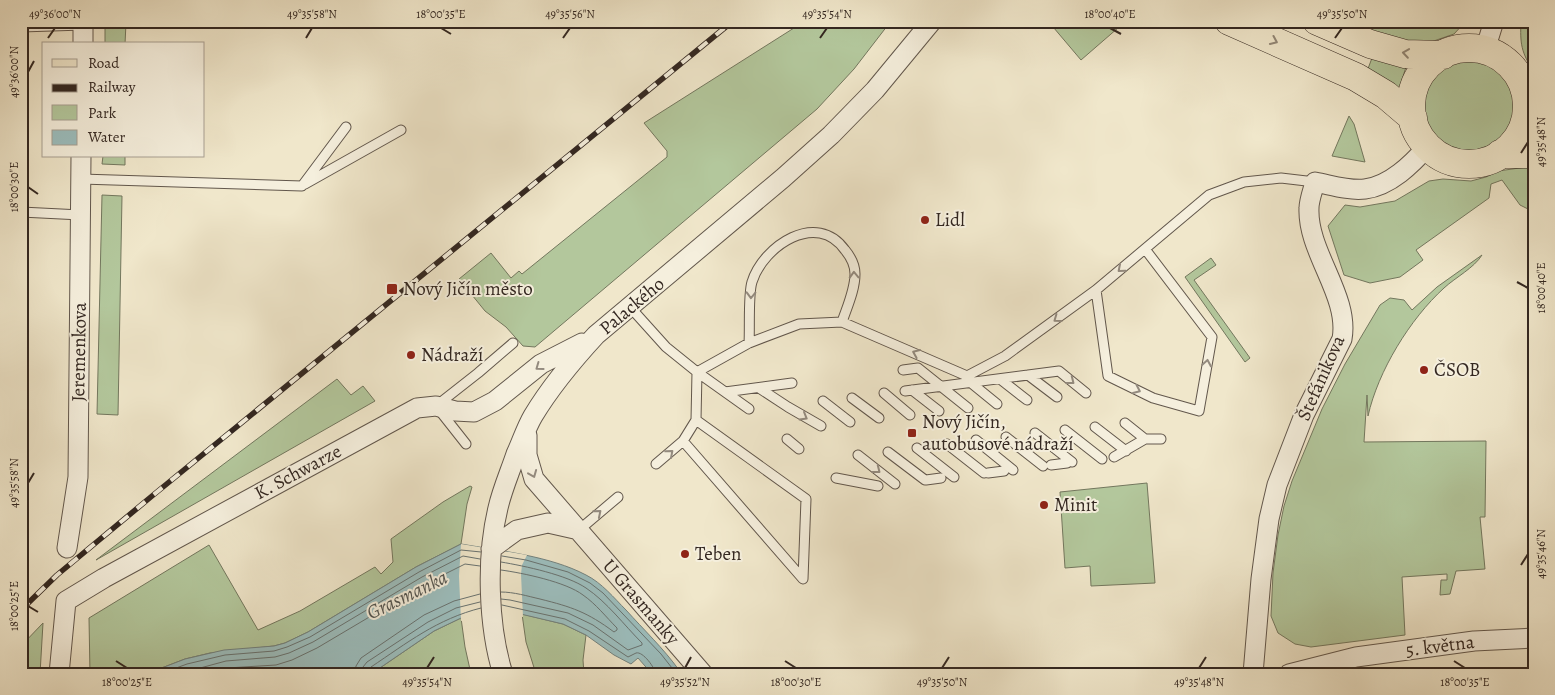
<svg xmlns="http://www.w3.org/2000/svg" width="1555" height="695" viewBox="0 0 1555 695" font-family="Alegreya,serif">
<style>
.green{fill:#b3c79c;stroke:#73775e}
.water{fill:#9cbebe;stroke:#72827f}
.pier{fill:#f0e7cb}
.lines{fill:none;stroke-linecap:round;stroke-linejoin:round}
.shore{stroke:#687270;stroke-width:1}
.lane-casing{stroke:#62574c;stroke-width:11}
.street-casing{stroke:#62574c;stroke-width:21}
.primary-casing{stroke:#332721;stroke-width:29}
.lane{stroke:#f5efdd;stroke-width:9}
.street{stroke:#f5efdd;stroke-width:19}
.primary{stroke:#f0e7cb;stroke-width:28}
.rail-casing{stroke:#332721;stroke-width:5.5}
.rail{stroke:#f5efdd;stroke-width:4;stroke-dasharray:11;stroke-linecap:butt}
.oneway{stroke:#928776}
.oneway2{stroke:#948b7f}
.ticks{fill:none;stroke:#332721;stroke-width:2}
.poi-dot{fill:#8f2418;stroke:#f5efdd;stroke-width:2}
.labels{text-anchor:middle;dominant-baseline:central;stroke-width:4;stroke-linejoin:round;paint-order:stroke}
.poi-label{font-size:19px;fill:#332721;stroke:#f5efdd;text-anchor:start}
.street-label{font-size:19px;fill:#332721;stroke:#f5efdd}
.water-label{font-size:20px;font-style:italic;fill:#525450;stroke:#f5efdd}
.neatline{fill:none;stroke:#332721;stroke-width:2}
.ticks-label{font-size:12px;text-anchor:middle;fill:#332721}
</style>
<rect width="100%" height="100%" fill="#f0e7cb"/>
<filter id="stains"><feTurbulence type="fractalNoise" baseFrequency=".004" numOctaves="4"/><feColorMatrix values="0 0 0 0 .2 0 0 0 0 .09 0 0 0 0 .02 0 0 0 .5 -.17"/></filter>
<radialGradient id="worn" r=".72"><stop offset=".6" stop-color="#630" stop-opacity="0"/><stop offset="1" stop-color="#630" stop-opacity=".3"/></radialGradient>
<!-- green -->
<path class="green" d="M805,21H891L854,69L817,109L535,347L523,346L506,327L485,311L459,279L491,253L511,278L519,271L522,274L667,157V151L644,123Z
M1048,21H1126L1081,60Z
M1342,21H1466L1454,34L1425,44L1411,45Z
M1521,21H1534V72C1521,52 1520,44 1521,21Z
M105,23H126L125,44H105Z
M1372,58L1406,67L1399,89L1366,74Z
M1424 106a45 45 0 1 1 90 0a45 45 0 1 1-90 0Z
M1349,116L1354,124L1365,162L1332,156Z
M103,156H125V165L102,164Z
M1534,166V212L1520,205L1502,180L1491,184L1489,198L1416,250L1423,260L1400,277L1370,283L1344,275L1328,226L1345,205L1360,207L1395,201L1429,181L1443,179L1471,181L1486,177L1498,171Z
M102,195L122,196L118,415L97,414Z
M1482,255C1474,268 1456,277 1444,288C1410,319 1378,371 1368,416L1367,395L1364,442L1486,441L1485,517H1480L1485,569L1456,571L1450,594L1440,595L1441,580H1447V574L1402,577L1405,635L1311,647L1295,644L1278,633L1271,616L1273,573L1278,535L1284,506L1292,481L1322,409L1345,364L1380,305L1390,298L1404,300L1412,310L1437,287Z
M1211,258L1216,265L1194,280L1250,358L1245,362L1185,277Z
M337,379L351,395L363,386L375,401L96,560Z
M1147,483L1155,583L1091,586L1090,566L1065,568L1060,492Z
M470,486L472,487L467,504L461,544L416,567L308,632L285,643L274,646L210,653L185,659L146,674H90L89,618L209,545L258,630L300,611L375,567L381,574L393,562L391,539L443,502Z
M522,614L563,624L586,635L583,660L584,674H536L526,642Z
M461,618L465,647L471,674H371L434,631Z
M43,623L40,674H21V646Z"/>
<!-- water -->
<path class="water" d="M461,544C501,551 550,556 586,575C602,583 614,598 626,610C644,630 663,648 679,670L675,674H652L638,658L631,664L614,655L586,635L563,624L508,611L461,618L434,631L371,674H146L185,659L224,650L274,646L285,643L308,632L416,567Z"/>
<!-- pier -->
<path class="pier" d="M461,544L527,555L522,565L521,574L523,617L494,613L461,621L459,576Z"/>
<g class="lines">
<!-- shore -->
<path class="shore" d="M502,556L526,560L568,572L590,583L603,593L661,654L672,668V674
M501,562C525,566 567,575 586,588C607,602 624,625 642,643V645L628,650L593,625L568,613L510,600L501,599
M501,570C523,573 566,582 583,595C596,604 606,617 617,628V630L614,632C587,612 572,607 540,599C527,596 514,592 501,592
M502,605L565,619L589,631L628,657C631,656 633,654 636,653C643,651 655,668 656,674
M160,674L187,664L225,655L274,651L287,647L310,637L419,572L461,550L481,552
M178,674L226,661L275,657L289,653L313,642L422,577L463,556L480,559
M205,674L227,668L276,665L292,660L317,648L425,584L465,564L480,566
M355,674L356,666L361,658L424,615L454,601L480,594
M362,674L363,667L367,662L428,622L456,608L480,602
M369,674L371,667C407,643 437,619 481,608"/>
<defs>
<path id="lane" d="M21,27L83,25
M81,179L302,186L346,127
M305,184L401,130
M21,212L81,215
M1096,290L1108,376L1153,398L1199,411L1212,337L1145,249
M630,307L666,347L697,372L749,409
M749,343C750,329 748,294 752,282C763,246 817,210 845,250C850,256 855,265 855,274C855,290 847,307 842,322
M903,370L918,368L968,408
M697,372L749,343L799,324L842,322L967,376L1005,356L1096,290L1209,195L1244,182L1281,178L1315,182
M1028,375L1057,397
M1000,379L1027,400
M970,382L997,404
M759,388L788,407L821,426
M912,390L939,411
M905,391L1059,371L1086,393
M725,392L792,383
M884,393L910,415
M852,398L879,418
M823,401L850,422
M696,420L806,499L803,579L683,441L696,420L697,372
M1125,423L1145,439
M1095,427L1126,451
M1065,430L1102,459
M1035,433L1072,462
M1006,437L1043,466
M787,439L799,449
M976,440L1013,470
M466,444L436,406L478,373L513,343
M947,444L984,473
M917,448L954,477
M888,452L925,480
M858,455L895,484
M1114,457L1145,439H1161
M656,464L683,441
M1051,465L1067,463
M988,473L1004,471
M836,478L878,486
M926,480L941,478
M579,530L618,497"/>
<path id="street" d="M83,44V21
M1485,50L1494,21
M527,435V455L534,479L703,674
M67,548L78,477L81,156
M491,549L517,530L548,523L579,530
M59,674L66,601L104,578L417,408L436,406L455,411L474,412L495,401L541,364L582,343
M503,674C488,626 486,557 498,508C502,490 510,472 516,454C522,441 526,428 533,416C551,386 573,360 596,335L783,178L831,135L875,90L932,21
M1253,674L1261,579L1269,519L1277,485L1304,415L1342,339C1350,296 1307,252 1309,208C1309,200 1313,190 1315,182C1331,185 1349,191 1365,189C1390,186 1412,164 1428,146
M1289,674L1356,657L1474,641L1534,638"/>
<path id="primary" d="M1229,21L1356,77L1386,95L1413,118
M1317,21L1370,44L1405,54L1443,55
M1411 106a58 58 0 1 1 116 0a58 58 0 1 1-116 0Z
M1500,154H1534"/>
</defs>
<!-- lane casing -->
<use href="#lane" class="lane-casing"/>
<!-- street casing -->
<use href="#street" class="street-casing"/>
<!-- primary casing -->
<use href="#primary" class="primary-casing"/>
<!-- lane -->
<use href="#lane" class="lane"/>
<!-- street -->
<use href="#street" class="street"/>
<!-- primary -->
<use href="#primary" class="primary"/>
<defs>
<path id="rail" d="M21,610L57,575L152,496L733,21"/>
</defs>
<!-- rail casing -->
<use href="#rail" class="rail-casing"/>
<!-- rail -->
<use href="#rail" class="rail"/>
</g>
<!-- one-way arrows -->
<defs><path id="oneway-chevron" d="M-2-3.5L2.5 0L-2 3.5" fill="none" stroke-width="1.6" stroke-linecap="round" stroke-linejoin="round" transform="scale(1.25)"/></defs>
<g class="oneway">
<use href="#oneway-chevron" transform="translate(1274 41) rotate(24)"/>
<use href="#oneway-chevron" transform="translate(1406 53) rotate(-172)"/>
</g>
<g class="oneway2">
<use href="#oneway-chevron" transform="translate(1121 269) rotate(139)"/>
<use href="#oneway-chevron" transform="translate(854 275) rotate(-92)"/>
<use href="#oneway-chevron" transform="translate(751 295) rotate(91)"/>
<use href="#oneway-chevron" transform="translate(1057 319) rotate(144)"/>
<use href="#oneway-chevron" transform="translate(916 353) rotate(-157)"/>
<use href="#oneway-chevron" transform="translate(1207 363) rotate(-80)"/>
<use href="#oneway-chevron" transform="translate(539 367) rotate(144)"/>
<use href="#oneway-chevron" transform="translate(1071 381) rotate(38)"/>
<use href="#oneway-chevron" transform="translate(1137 390) rotate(25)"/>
<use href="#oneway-chevron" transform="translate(804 417) rotate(30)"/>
<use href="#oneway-chevron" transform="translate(670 453) rotate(-41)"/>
<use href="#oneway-chevron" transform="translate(877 470) rotate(38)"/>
<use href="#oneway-chevron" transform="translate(533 474) rotate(68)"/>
<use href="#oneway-chevron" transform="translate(598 513) rotate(-40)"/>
</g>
<!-- ticks -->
<path class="ticks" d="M441,28L451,34M1110,28L1121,34M48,38L55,28M306,38L312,28M563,38L570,28M820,38L827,28M1335,38L1342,28M28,72L34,61M1521,153L1528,142M28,187L38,194M1517,282L1528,288M28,483L34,473M1521,565L1528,554M28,606L38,612M116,661L127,668M785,661L796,668M1454,661L1465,668M427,668L434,657M685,668L691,657M942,668L949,657M1199,668L1206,657"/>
<!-- markers -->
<g class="poi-dot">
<circle cx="925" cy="220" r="5"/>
<rect x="386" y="283" width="12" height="12" rx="2.5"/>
<circle cx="411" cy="355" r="5"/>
<circle cx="1424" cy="370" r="5"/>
<rect x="907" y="428" width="10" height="10" rx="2.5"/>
<circle cx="1044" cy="505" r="5"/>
<circle cx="685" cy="554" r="5"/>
</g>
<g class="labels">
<!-- poi labels -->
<g class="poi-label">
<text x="935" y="220">Lidl</text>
<text x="403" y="289">Nový Jičín město</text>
<text x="421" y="355">Nádraží</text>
<text x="1434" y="370">ČSOB</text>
<text x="922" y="422">Nový Jičín,<tspan x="922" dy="22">autobusové nádraží</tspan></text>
<text x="1054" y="505">Minit</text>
<text x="695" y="554">Teben</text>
</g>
<!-- street labels -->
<g class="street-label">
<text transform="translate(632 306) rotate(-40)">Palackého</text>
<text transform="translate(79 352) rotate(-89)">Jeremenkova</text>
<text transform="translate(1321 378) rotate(-66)">Štefánikova</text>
<text transform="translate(298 472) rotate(-28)">K. Schwarze</text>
<text transform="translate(641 602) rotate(49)">U Grasmanky</text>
<text transform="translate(1440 646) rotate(-7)">5. května</text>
</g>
<!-- water labels -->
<g class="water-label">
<text transform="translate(407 595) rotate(-26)">Grasmanka</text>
</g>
</g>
<!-- margin -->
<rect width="1555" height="695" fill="none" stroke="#f0e7cb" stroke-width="55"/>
<!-- legend -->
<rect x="42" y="42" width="162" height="115" fill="#f5efdd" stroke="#a79f92"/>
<rect x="52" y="59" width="25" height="8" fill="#f0e7cb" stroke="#a79f92"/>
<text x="88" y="68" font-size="15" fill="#332721">Road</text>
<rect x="52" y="84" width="25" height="8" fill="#332721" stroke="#a79f92"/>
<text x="88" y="92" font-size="15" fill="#332721">Railway</text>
<rect x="52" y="105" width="25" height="15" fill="#b3c79c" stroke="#a79f92"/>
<text x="88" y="118" font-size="15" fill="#332721">Park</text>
<rect x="52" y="130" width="25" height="15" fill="#9cbebe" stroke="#a79f92"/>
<text x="88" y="142" font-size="15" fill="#332721">Water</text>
<rect x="28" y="28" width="1500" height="640" class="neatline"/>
<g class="ticks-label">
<text x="55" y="18">49°36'00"N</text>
<text x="312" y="18">49°35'58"N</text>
<text x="441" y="18">18°00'35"E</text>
<text x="570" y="18">49°35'56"N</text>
<text x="827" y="18">49°35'54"N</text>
<text x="1110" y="18">18°00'40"E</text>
<text x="1342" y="18">49°35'50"N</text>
<text transform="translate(14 72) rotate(-90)" y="4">49°36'00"N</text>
<text transform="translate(1541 142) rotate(-90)" y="4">49°35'48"N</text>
<text transform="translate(14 187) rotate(-90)" y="4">18°00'30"E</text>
<text transform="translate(1541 288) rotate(-90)" y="4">18°00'40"E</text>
<text transform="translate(14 483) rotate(-90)" y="4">49°35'58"N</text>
<text transform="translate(1541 554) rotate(-90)" y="4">49°35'46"N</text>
<text transform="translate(14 606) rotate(-90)" y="4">18°00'25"E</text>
<text x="127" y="686">18°00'25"E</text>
<text x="427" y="686">49°35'54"N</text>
<text x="685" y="686">49°35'52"N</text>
<text x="796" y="686">18°00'30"E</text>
<text x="942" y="686">49°35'50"N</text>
<text x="1199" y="686">49°35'48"N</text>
<text x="1465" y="686">18°00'35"E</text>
</g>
<rect width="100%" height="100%" filter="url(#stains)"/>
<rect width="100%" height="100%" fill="url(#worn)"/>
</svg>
